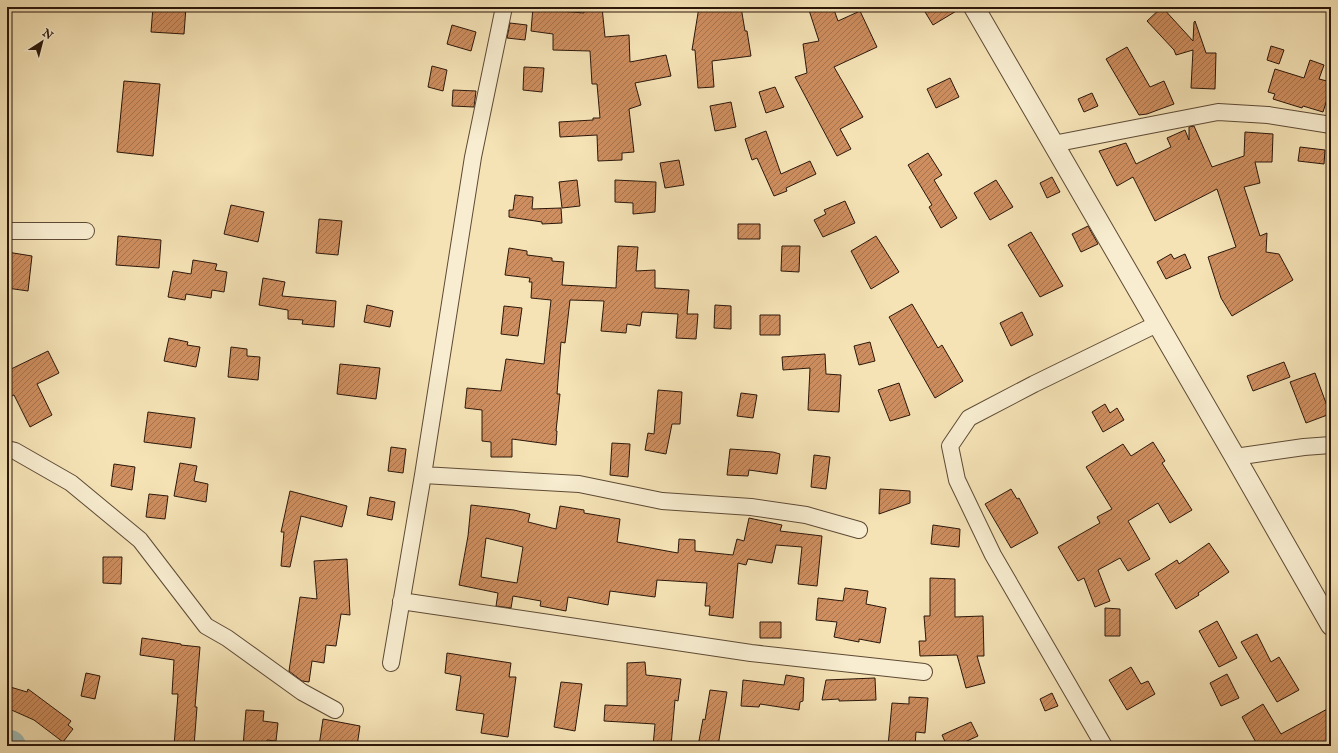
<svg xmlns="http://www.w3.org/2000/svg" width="1338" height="753" viewBox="0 0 1338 753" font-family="'IM FELL English',serif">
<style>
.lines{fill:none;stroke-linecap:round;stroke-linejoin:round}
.river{stroke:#9fbcb7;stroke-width:32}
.building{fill:url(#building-hatch);stroke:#2b170a;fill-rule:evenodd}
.minor-casing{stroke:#5e4a35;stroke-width:18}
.tertiary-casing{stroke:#5e4a35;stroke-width:22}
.minor{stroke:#f8edd0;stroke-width:16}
.tertiary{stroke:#f8edd0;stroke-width:20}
</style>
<defs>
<pattern id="building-hatch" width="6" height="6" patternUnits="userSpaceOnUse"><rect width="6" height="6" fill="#ce8e5f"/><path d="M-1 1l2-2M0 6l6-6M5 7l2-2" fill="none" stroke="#a7734d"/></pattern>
</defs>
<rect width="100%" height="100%" fill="#f5e3b6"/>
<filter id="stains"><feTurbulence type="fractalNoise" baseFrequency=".005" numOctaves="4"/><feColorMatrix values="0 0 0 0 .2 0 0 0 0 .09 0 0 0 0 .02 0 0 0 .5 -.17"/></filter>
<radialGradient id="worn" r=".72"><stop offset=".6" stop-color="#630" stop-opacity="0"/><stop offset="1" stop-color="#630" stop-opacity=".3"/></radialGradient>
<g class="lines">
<!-- river -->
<path class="river" d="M9,746H10"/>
</g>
<!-- building -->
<path class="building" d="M153,7H186L184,34L151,32Z
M533,7L548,8V10L584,13L583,7H602L605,37L629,35L630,62L666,55L671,76L635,83L641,105L629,109L634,152L622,153V160L598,161L597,135L560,137L559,122L593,120V118H600L597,84H592L590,51L553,50V34L531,31Z
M699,7H741L745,31H747L751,56L712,61L714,87L698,88L695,50H692Z
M808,7H833L838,21L860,11L877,47L834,67L863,117L840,129L851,149L837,156L795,77L807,73L803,44L819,41Z
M922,7H963L933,25Z
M1162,7L1193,41L1194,22L1195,21L1206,53H1216L1215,89L1191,88L1193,50L1176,55L1174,50L1147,21Z
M510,23L527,25L525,40L507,38Z
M452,25L476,32L471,51L447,44Z
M1271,46L1284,50L1279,64L1267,60Z
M1127,47L1150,87L1164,81L1174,104L1147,114L1139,115L1106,59Z
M1310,60L1324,65L1319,79L1331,82V87L1323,112L1303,106L1302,108L1273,99L1275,94L1268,92L1275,69L1304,78Z
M432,66L447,70L443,91L428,87Z
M524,67L544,68L542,92L523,90Z
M950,78L959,97L936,108L927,89Z
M124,81L160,84L153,156L117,152Z
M775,87L784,107L766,113L759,92Z
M453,90L476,91L474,107L452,106Z
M1092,93L1098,106L1084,112L1078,99Z
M731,102L736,127L715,131L710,106Z
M1194,126L1212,167L1244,156L1245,132L1273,134L1272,162H1255L1260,183L1244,187L1260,236L1267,233L1266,252L1279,254L1293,280L1232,316L1221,298L1208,257L1236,247L1217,189L1155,221L1133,177L1117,186L1099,151L1126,143L1136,164L1171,147L1167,138L1185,130L1189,140V127Z
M766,131L781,174L810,161L816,174L786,188L787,191L774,196L757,158L752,160L745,139Z
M1300,147L1325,150L1324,164L1298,161Z
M928,153L942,175L934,180L957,218L941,228L929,207L932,205L908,165Z
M679,160L684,185L665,188L660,163Z
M1052,177L1060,192L1047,198L1040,183Z
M577,180L580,206L562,208L559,182Z
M615,180L656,182L655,212L633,214V203L615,202Z
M996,180L1013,207L990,220L974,193Z
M515,195L533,197L532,209L561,208L562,223L542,224V222L509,217V210H513Z
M845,201L855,223L823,237L814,220L826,214L824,210Z
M231,205L264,212L258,242L224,234Z
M319,219L342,221L338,255L316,253Z
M738,224H760V239H738Z
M1088,226L1098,244L1081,252L1072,234Z
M1031,232L1063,286L1040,297L1008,245Z
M118,236L161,240L159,268L116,265Z
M876,236L899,272L871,289L851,251Z
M618,246L638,247L636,271L655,270V288L689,290L687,314H698L696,339L676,338L678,314L642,312L640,326L627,324L626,333L601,331L604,301L570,300L565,343L561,342L557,394H560L556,431H557L556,445L512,439V457H491V442L482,441V410L465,408L467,388L501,391L506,359L544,364L551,300L531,298L532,282H529L530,278L505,275L509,248L527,251V255L552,258V261L564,262L562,285L616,288Z
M782,246H800L799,272L781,271Z
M7,252L32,256L28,291L7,288Z
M1171,254L1174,259L1185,254L1191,268L1166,279L1157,262Z
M193,260L217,264L215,270L227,272L224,292L212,290L211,298L186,294L185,300L168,297L173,271L191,274Z
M263,278L285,282L282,296L336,301L334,327L302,324L303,320L288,319V310L259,305Z
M912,304L938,348L942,345L963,381L935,398L889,317Z
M367,305L393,311L390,327L364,322Z
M715,305L731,306V329L714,328Z
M504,306L522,308L518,336L501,334Z
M1022,312L1033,335L1011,346L1000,323Z
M760,315H780V335H760Z
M169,338L188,342L187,345L200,347L196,367L164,361Z
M870,342L875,361L859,365L854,346Z
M231,347L247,349V356L260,357L258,380L228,377Z
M48,351L59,373L37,384L52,415L30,427L14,395L7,398V371Z
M825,354L826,374L841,375L839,412L808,410L810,368L783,370L782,357Z
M1284,362L1290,377L1253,391L1247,376Z
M340,364L380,368L376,399L337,394Z
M1315,373L1330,414L1306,423L1290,382Z
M899,383L910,415L890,421L878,390Z
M658,390L682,392L680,424H672L666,454L645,450L648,433L654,434Z
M741,393L757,395L753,418L737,416Z
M1105,404L1110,413L1117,408L1124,420L1103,432L1092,412Z
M148,412L195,418L191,448L144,442Z
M1153,442L1165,461L1162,463L1192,510L1170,523L1158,503L1128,521L1150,559L1128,571L1120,558L1098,570L1110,601L1095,607L1084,578L1078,581L1058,547L1100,523L1097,517L1112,509L1086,467L1123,444L1131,456Z
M612,443L630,444L628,477L610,475Z
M391,447L406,449L403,473L388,471Z
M730,449L773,452L780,454L777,474L749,470L748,476L727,475Z
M814,455L830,457L826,489L811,487Z
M180,463L197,466L194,481L208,484L206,502L174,496Z
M114,464L135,467L132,490L111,486Z
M880,489L910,491V503L879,514Z
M1011,489L1017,499L1019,498L1038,533L1011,548L985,504Z
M290,491L347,506L342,527L301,516L290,567L281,566L284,532H281Z
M149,494L168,496L165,519L146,517Z
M370,497L395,502L392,520L367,515Z
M471,505L514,510L530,514L528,522L556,529L560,506L584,510V513L620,519L617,542L678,553L679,539L695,540V551L733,555L737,539L744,541L749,518L782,525L780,531L822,536L817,586L798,584L802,547L776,545L772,563L748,559L746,565L738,563L733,618L709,615L710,606H705L707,583L657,580L655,597L610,591L608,605L568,597L566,611L540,606L541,601L513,596L511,608L496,606L498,593L459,585L468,536ZM486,538L523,547L517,583L481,577Z
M933,525L960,529L959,547L931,544Z
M1209,543L1229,572L1198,593L1199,595L1176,609L1155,574L1177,560L1179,564Z
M103,557H122L121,584L103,583Z
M347,559L350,615L341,614L336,646L326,645L324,663L312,661L309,682L302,681L289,671L300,597L317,599L314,561Z
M930,578L955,579V617L983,616L984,656H977L985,683L966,688L957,655L920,656L919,641H926L924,616H930Z
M845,588L868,591L866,604L886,608L880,643L859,639V642L834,637L837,622L816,620L818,598L843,601Z
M1105,608L1120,609V636H1105Z
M1217,621L1237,658L1219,667L1199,631Z
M760,622H781V638H760Z
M1257,634L1271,662L1279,657L1299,690L1277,702L1241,642Z
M142,638L181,644V645L200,647L195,707H197L194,746H174L178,694H172L174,660L140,655Z
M447,653L511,663L509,677H516L508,737L481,733L484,714L456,710L461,676L445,673Z
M645,662L646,675L681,679L678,701L675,700L671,746H653L655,724L604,721L605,705L627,706V663Z
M1131,667L1141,684L1148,681L1155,694L1127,710L1109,680Z
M86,673L100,676L95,699L81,696Z
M1227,674L1239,698L1221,706L1210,683Z
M786,675L804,678L803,701L800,702L799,710L760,704L759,707L741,706L743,680L784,685Z
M875,678L876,700L839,701V699L822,700L826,680Z
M561,682L582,684L575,731L554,727Z
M7,686L27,692L28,689L71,721L68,725L73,729L63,742L34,720L7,708Z
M710,690L727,692L718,746H698L703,719L705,720Z
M1052,693L1058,706L1045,711L1040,699Z
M909,697L928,698L925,733L916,732L915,746H888L892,703L909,704Z
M1263,704L1281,734L1331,707V746H1258L1242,717Z
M246,710L264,711L263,721L278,723L276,741L267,740V746H243Z
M323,719L360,726L357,746H319Z
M971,722L978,736L956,746H947L942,735Z"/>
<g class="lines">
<defs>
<path id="minor" d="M1053,144L1218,112L1268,115L1331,125
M7,231H86
M7,449L15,451L71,483L140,540L206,626L227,638L302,692L335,710
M1235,457L1304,447L1331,445
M423,475L579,484L662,501L751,507L806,515L859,530
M401,601L751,653L924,672
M391,663L423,475L473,157L504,7
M1104,746L993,555L957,480L950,446L969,418L1034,384L1157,324"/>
<path id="tertiary" d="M974,7L1235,457L1331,625"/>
</defs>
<!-- minor casing -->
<use href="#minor" class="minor-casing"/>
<!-- tertiary casing -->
<use href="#tertiary" class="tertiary-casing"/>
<!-- minor -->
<use href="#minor" class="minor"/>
<!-- tertiary -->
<use href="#tertiary" class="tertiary"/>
</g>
<!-- margin -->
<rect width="1338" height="753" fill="none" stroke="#f5e3b6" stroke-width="24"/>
<rect x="8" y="8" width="1322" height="737" fill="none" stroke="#2b170a" stroke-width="2"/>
<rect x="12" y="12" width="1314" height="729" fill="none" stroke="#2b170a"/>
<!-- north arrow -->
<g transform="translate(42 42) rotate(36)" stroke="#f8edd0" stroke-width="3" paint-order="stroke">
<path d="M0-3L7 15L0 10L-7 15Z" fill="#2b170a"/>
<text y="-6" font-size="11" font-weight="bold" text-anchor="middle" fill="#2b170a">N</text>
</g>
<rect width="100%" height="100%" filter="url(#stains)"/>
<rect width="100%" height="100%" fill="url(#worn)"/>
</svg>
